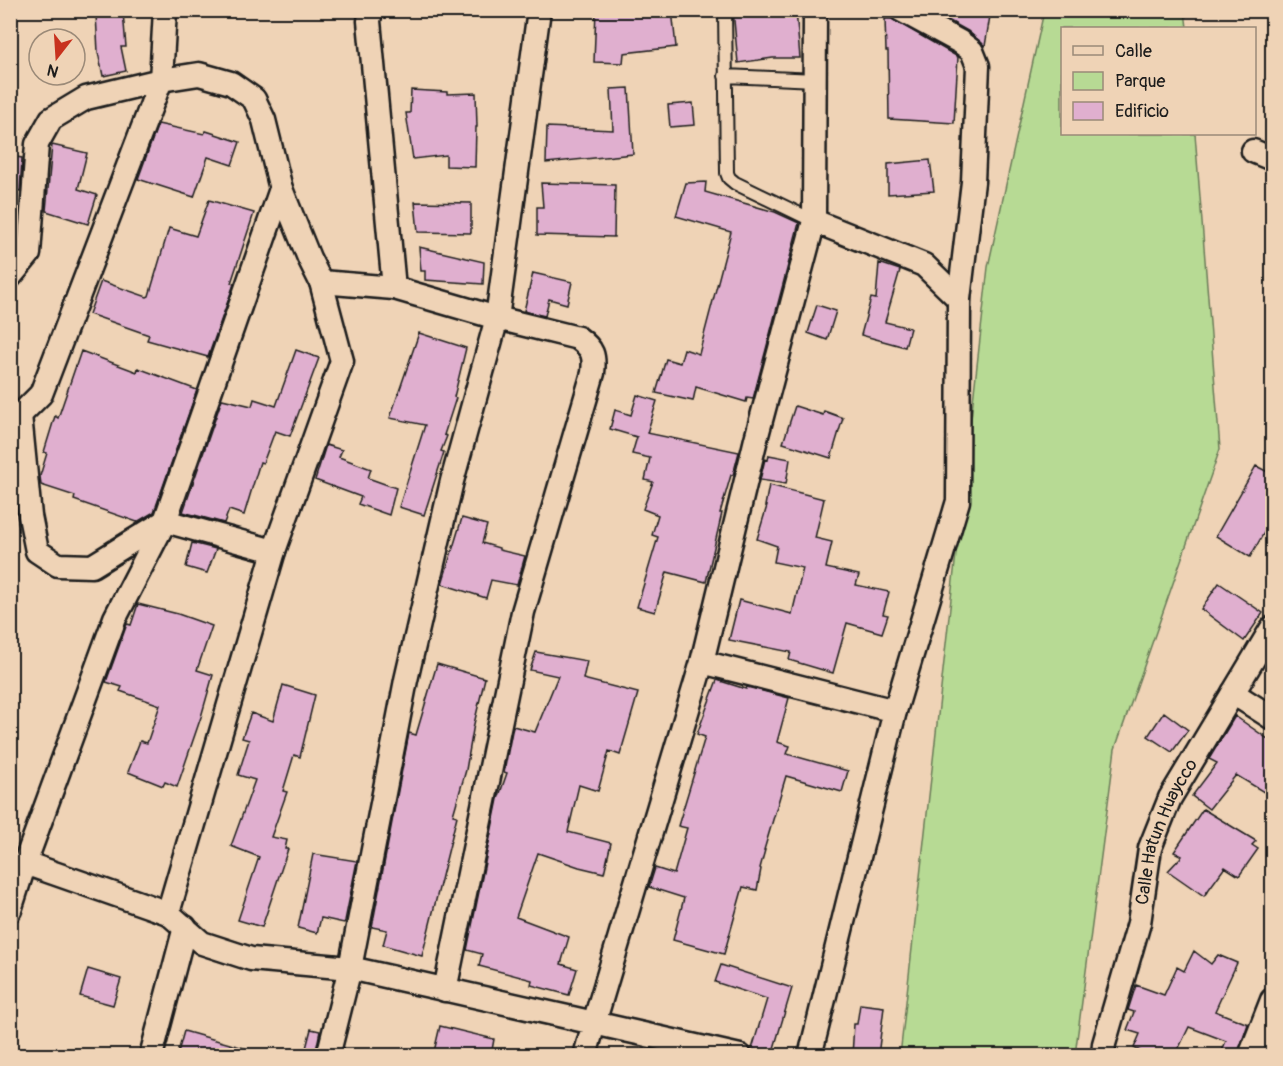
<svg xmlns="http://www.w3.org/2000/svg" width="1283" height="1066" viewBox="0 0 1283 1066" font-family="Pangolin,sans-serif">
<style>
.green{fill:#b7da94;stroke:#6a7b58;stroke-width:1.5}
.building{fill:#e0afcf;stroke:#1c1c1c;stroke-width:1.5}
.lines{fill:none;stroke-linecap:round;stroke-linejoin:round}
.service-casing{stroke:#1c1c1c;stroke-width:16}
.minor-casing{stroke:#1c1c1c;stroke-width:27}
.service{stroke:#efd3b6;stroke-width:12}
.minor{stroke:#efd3b6;stroke-width:22}
.labels{text-anchor:middle;dominant-baseline:central;stroke-width:5;stroke-linejoin:round;paint-order:stroke}
.street-label{font-size:18px;fill:#1c1c1c;stroke:#efd3b6}
</style>
<rect width="100%" height="100%" fill="#efd3b6"/>
<filter id="ink" filterUnits="userSpaceOnUse"><feTurbulence type="fractalNoise" baseFrequency=".0167" numOctaves="2"/><feDisplacementMap in="SourceGraphic" scale="12" xChannelSelector="R" yChannelSelector="G"/><feConvolveMatrix kernelMatrix="1 2 1 2 8 2 1 2 1" color-interpolation-filters="sRGB"/></filter>
<g filter="url(#ink)">
<!-- green -->
<path class="green" d="M1044,11H1185L1187,28H1062V134H1195L1220,449L1115,749L1075,1055L900,1056L988,267Z"/>
<!-- building -->
<path class="building" d="M596,10H672L676,47L624,53L623,63L594,62Z
M733,10H796L800,58H773L738,63Z
M930,10H991L985,46L968,31Z
M123,12L126,47H121L126,71L103,76L98,52L96,14Z
M885,19H892L958,57L954,123L889,119L888,51H886Z
M629,88L633,154L546,163L547,127L613,130L611,89Z
M411,90L447,92V94L476,93L477,127H476L475,167L446,166V155L413,159L406,113H410Z
M693,103L695,125L670,127L668,105Z
M158,124L204,134L206,131L240,142L232,165L208,157L194,197L138,179Z
M52,145L87,153L78,189L97,195L88,224L46,211Z
M10,156L22,158L20,191L10,190Z
M930,160L934,191L888,194V164Z
M706,182L705,192L775,212L799,223L753,399L747,398L746,402L696,387L693,401L656,393L666,359L680,363L684,349L699,354L731,232L676,216L686,183Z
M541,183L615,185L614,237L537,235V207H543Z
M209,200L254,213L231,283L234,284L208,357L147,340L149,335L89,314L101,281L147,297L149,296L169,228L196,236Z
M415,202L471,203V233L418,232Z
M419,247L484,262L483,284L425,280V271H421Z
M879,263L900,270L885,322L910,328L905,347L861,335L871,298L876,299Z
M533,273L572,282L567,304L549,299L545,316L524,311Z
M817,305L836,311L827,340L808,333Z
M419,333L466,348L454,397L456,398L444,435L447,436L441,451L444,452L424,515L399,507L425,425L390,418Z
M296,350L319,358L290,436L275,431L263,463L260,462L244,515L229,510L224,523L183,512L222,399L252,406L254,399L276,406Z
M81,351L137,372L138,368L197,390L154,512L137,522L74,500L75,496L41,485L40,476L47,453L44,452L55,416L58,418Z
M637,395L657,401L647,433L739,452L733,475H731L720,513H722L706,582L667,572L655,612L637,607L658,537L652,535L658,515L643,509L653,482L645,480L650,458L632,454L637,437L610,429L615,410L631,415Z
M795,406L823,415L824,411L843,418L831,458L783,443Z
M326,445L342,450L339,457L371,469L368,478L396,488L389,515L358,504L361,497L315,480Z
M769,455L790,459L786,484L760,480L765,459L768,460Z
M1256,466L1272,474V535L1265,531L1250,557L1216,536Z
M769,485L824,499L815,538L832,542L826,568L859,575L856,585L889,592L883,614L888,615L882,633L847,623L833,673L789,660L791,652L729,640L739,600L792,614L803,568L774,562L777,546L757,539L767,506H765Z
M462,518L487,525L482,543L499,548V550L525,556L517,585L491,580L486,598L442,584Z
M192,543L216,549L207,573L186,567Z
M1219,583L1263,613L1244,641L1201,609Z
M138,604L178,614L212,626L197,670L213,675L201,717L177,787L165,782L163,786L128,772L140,741L147,743L160,705L120,691L122,687L106,682L127,624L131,625Z
M536,652L587,661L583,679L638,693L620,755L609,751L598,791L579,785L568,832L611,843L604,873L579,867L538,853L516,917L569,937L561,964L577,969L569,995L531,985L532,980L479,966L482,954L467,950L498,799L507,773L504,772L513,726L535,732L558,676L530,670Z
M437,664L485,678L474,724L466,770L453,815L457,816L422,956L383,945L387,930L372,927L409,733L416,735Z
M717,680L746,689L747,687L789,698L777,742L790,746L787,754L848,771L842,792L786,776L764,850H765L760,868L761,869L757,890L743,887L724,954L673,940L684,898L649,887L655,868L674,874L687,828L678,826L705,737L697,734Z
M283,685L315,695L300,757L294,755L283,791L287,792L271,837L287,840L285,849H288L262,927L238,920L259,857L231,846L255,780L238,775L249,740L242,738L251,713L273,721Z
M1164,712L1188,730L1172,752L1148,736Z
M1235,716L1272,742V797L1236,775L1209,809L1192,796L1217,763L1209,759Z
M1203,809L1256,841L1252,845L1258,849L1239,876L1225,867L1204,896L1168,871L1182,856L1174,852Z
M313,854L357,861L345,921L344,923L321,918L317,933L298,928Z
M1194,951L1211,964L1218,955L1237,963L1215,1011L1248,1024L1237,1056H1220L1226,1041L1189,1027L1175,1056H1150L1134,1048L1140,1034L1127,1030L1134,1012L1128,1010L1136,985L1164,995L1177,967L1184,971Z
M721,965L792,988L772,1055L752,1049L767,999L715,982Z
M88,969L121,979L113,1005L80,996Z
M860,1004L884,1007L878,1056H852L854,1024H857Z
M440,1026L494,1039L491,1056H433Z
M311,1029L320,1031L315,1056H304Z
M184,1031L251,1050L250,1056H177Z"/>
<g class="lines">
<defs>
<path id="service" d="M725,10L727,173L729,178L735,183L814,221
M725,76L816,80"/>
<g id="minor">
<path d="M371,10L369,21L394,288"/>
<path d="M1253,151L1272,159"/>
<path d="M814,221L924,265L959,299"/>
<path d="M10,277L29,254L37,144L51,119L86,98L161,80L199,74L231,83L254,99L264,120L281,189L165,521L115,618L25,863L168,913L202,943L251,959L350,968L594,1023L585,1056"/>
<path d="M321,282L394,288L497,318L578,338C593,349 595,355 593,373L523,612L445,990"/>
<path d="M20,415L30,516L37,551L58,565L92,566L165,521L274,551"/>
<path d="M10,421L20,415L41,394L161,80L165,10"/>
<path d="M702,662L895,711"/>
<path d="M1233,693L1272,718"/>
<path d="M10,910L25,863"/>
<path d="M168,913L274,551L342,361L321,282L309,258L281,189"/>
<path d="M151,1056L185,927"/>
<path d="M328,1056L350,968L406,680L452,481L497,318L539,10"/>
<path d="M740,1056L594,1023L702,662L756,439L814,221L815,10"/>
<path d="M810,1056L895,711L958,501L959,299L973,182L978,66L972,51L960,42L901,10"/>
<path id="s1" d="M1103,1056L1104,1044L1139,923L1150,848L1170,798L1272,628"/>
<path d="M1250,1056L1272,1000"/>
</g>
</defs>
<!-- service casing -->
<use href="#service" class="service-casing"/>
<!-- minor casing -->
<use href="#minor" class="minor-casing"/>
<!-- service -->
<use href="#service" class="service"/>
<!-- minor -->
<use href="#minor" class="minor"/>
</g>
</g>
<g class="labels">
<!-- street labels -->
<g class="street-label">
<text stroke="none"><textPath href="#s1" startOffset="234">Calle Hatun Huaycco</textPath></text>
</g>
</g>
<!-- margin -->
<rect width="1283" height="1066" fill="none" stroke="#efd3b6" stroke-width="36"/>
<rect x="18" y="18" width="1247" height="1030" fill="none" stroke="#1c1c1c" stroke-width="2" filter="url(#ink)"/>
<!-- legend -->
<rect x="1061" y="27" width="195" height="108" fill="#efd3b6" stroke="#9b8a78" stroke-width="1.5"/>
<rect x="1073" y="46" width="30" height="9" fill="#efd3b6" stroke="#9b8a78" stroke-width="1.5"/>
<text x="1115" y="57" font-size="18" fill="#1c1c1c">Calle</text>
<rect x="1073" y="72" width="30" height="18" fill="#b7da94" stroke="#9b8a78" stroke-width="1.5"/>
<text x="1115" y="87" font-size="18" fill="#1c1c1c">Parque</text>
<rect x="1073" y="102" width="30" height="18" fill="#e0afcf" stroke="#9b8a78" stroke-width="1.5"/>
<text x="1115" y="117" font-size="18" fill="#1c1c1c">Edificio</text>
<!-- north arrow -->
<g transform="translate(57 57) rotate(197)"><circle r="28" fill="#efd3b6" stroke="#9b8a78" stroke-width="1.5"/>
<path d="M0-4.5L10 22L0 15L-10 22Z" fill="#c8321e"/>
<text y="-9" font-size="16" font-weight="bold" text-anchor="middle" fill="#1c1c1c">N</text>
</g>
</svg>
